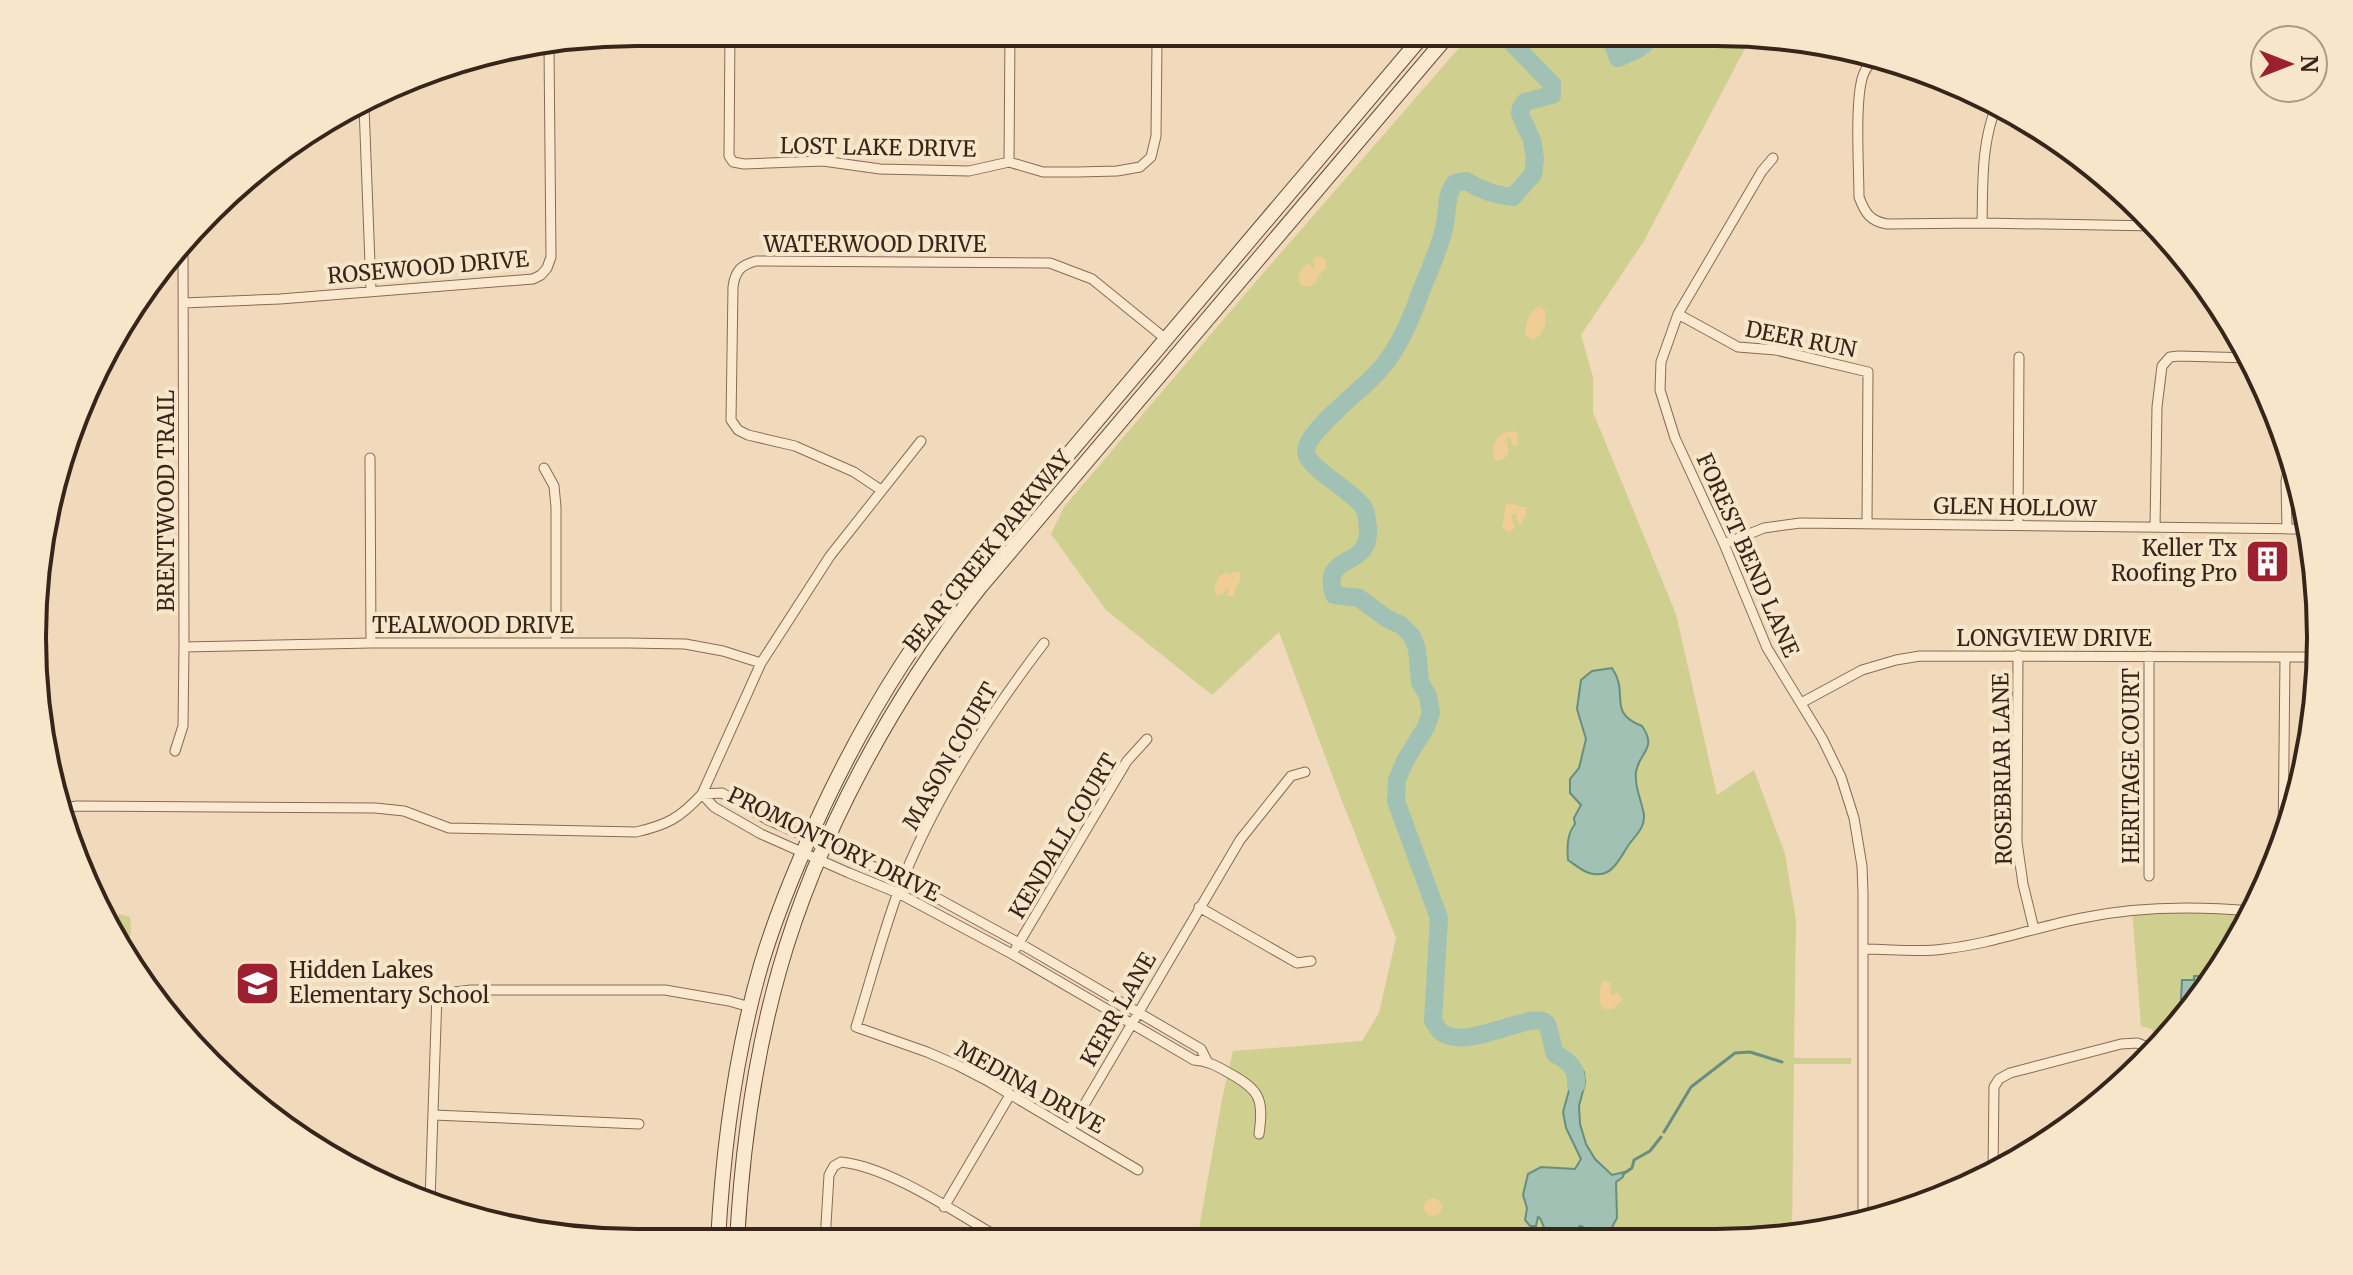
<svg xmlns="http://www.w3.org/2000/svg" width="2353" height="1275" viewBox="0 0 2353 1275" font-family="Merriweather,serif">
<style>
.green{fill:#cfcf8f}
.sand{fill:#efcd95}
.water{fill:#a0c1b3;stroke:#678f80;stroke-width:2}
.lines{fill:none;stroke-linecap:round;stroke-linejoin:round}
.stream{stroke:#678f80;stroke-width:3}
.river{stroke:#a0c1b3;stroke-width:18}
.street-casing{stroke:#896a54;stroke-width:11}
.secondary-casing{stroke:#6a4b37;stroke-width:16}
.street{stroke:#fbe9cf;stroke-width:9}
.secondary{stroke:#fbe9cf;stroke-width:14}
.labels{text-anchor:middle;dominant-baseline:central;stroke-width:8;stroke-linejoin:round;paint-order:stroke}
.street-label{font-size:22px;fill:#37251a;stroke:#f8e6cb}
.poi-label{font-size:22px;fill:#37251a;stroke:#f8e6cb;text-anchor:end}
.rim{fill:none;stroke:#37251a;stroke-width:4}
</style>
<rect width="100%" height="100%" fill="#f1dabb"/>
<!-- green -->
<path class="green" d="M1472,33H1753L1644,241L1581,335L1593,377V412L1676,614L1717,795L1754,770L1785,854L1796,920L1794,1058H1851V1064H1794L1792,1238L1197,1240L1222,1099L1233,1051L1362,1041L1379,1013L1396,938L1337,788L1279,632L1212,695L1106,610L1051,534L1064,507L1246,293Z
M2132,909L2253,911L2240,940L2181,1022H2177L2173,1029L2159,1037L2151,1029L2141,1026Z
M119,914L130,917L131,933L128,944L124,943L114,927Z"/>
<!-- sand -->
<path class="sand" d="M1321,257L1326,260V269L1322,271C1318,278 1317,282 1309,287L1301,285L1298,278L1302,268L1309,263L1314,270L1315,266L1312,261L1315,257Z
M1539,306L1545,310C1547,323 1545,336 1532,340L1525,335C1525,324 1529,311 1539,306Z
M1513,431L1517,433L1518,444L1514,447L1510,438L1507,437C1506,449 1514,455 1499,461L1495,460C1490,445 1496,432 1513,431Z
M1510,503L1526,508V515L1521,524L1518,525L1516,514H1511L1515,528L1509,533L1502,527L1506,504Z
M1240,571V580L1233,596H1227L1229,587L1222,594L1216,595L1214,589L1219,576L1226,573L1231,575L1232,572Z
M1604,980L1611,983L1610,994L1614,995L1616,992L1623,999L1613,1009H1604L1600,1004V988Z
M1424 1207a9 9 0 1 1 18 0a9 9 0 1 1-18 0Z"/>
<!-- water -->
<path class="water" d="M1612,668C1630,694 1606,712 1642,726C1658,749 1639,752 1636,772C1634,787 1642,801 1644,815C1645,827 1637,834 1630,843C1619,858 1613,880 1589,873C1582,871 1574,864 1568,860C1567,847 1567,834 1575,824L1574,818L1581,805L1570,793V779L1579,768L1586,739L1577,709L1581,680L1592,671Z
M2194,976H2204L2205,980H2211L2198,999H2181L2182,980H2194Z
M1569,1062H1577L1584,1072L1585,1083L1579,1106L1580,1124L1586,1144L1595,1159L1612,1175L1624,1172L1623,1177L1616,1182L1617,1218L1606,1238L1585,1239V1228L1580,1226L1568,1239H1549L1540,1218L1538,1217L1536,1226H1530L1525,1220L1527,1208L1523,1195L1528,1174L1541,1167L1575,1169L1581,1159L1566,1128L1563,1112L1571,1083L1567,1071Z"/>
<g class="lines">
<!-- stream -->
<path class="stream" d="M1664,1132L1691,1087L1735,1053L1750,1052L1782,1062
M1623,1174L1632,1168L1634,1160L1650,1151L1661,1137"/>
<!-- river -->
<path class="river" d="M1509,33L1513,44L1552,84V95L1525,102L1521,108L1520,114L1532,140L1535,159L1533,174L1513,197C1495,196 1481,190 1466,181L1455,183C1445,195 1448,214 1444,229C1439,249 1431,267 1423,286C1414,309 1407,331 1393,352C1388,360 1381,369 1374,376C1360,391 1306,432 1306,451C1306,469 1357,492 1365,510C1367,515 1367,523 1368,528C1371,571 1320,551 1334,595L1359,598L1386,618L1401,625L1412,636L1417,649L1420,682L1428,696L1431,713L1426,727L1405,761L1397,780L1396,801L1439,918L1433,1020C1435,1024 1437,1028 1440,1031C1465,1054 1536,1007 1547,1024C1549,1027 1553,1049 1555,1054C1568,1060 1578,1069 1576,1085
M1609,33L1618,58L1638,49L1657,33"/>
<defs>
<path id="street" d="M730,32L729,156L733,162L744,164L823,161L880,169L969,171L1009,162L1043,172H1077L1117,171L1140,167L1151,157L1156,136L1157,42
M1882,56C1874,60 1867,65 1864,73C1854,95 1859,169 1859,197C1865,213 1870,221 1887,224L1982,223L2156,226
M364,106L371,290
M1773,158L1762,171L1678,314L1661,362L1660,390L1675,438L1724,544L1767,648L1822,738L1841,777L1854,818L1862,866L1863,893V1222
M1009,162L1010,32
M1982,223C1983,181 1981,144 1997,104
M183,303L280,299L533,279L541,275L547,268L551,257L549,47
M1678,314L1738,347L1776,350L1868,372L1867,523
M370,458L371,643
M544,468L554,486L556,507V642
M881,490L854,472L795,446L748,435L738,430L731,420L733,287C735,271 741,265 756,261L1050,263L1092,279L1167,340
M2018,524L2019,357
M2155,527L2157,407L2162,366L2170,357L2179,356L2251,358
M2287,529L2286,481L2291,456
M1724,544L1764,528L1800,523L2308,529
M1044,643C986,719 932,802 898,892C882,936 870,982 856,1027L927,1052L957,1065L986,1080L1138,1170
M184,647L371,643H628L685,644L723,651L761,663
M2018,655L2017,842L2023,884L2034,929
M2149,656V876
M1801,703L1862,670L1896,660L1920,656L2318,657
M175,751L183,726L184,647L183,249
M702,794L714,807L761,834L849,873L898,893L1012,954L1194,1060C1208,1061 1217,1066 1229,1073C1260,1090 1264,1099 1259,1134
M702,794L722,793L768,820L904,880L1019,943L1201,1049L1207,1061
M64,808L77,806L375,808L404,811L449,828L636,832C667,825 680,818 702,794L761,663L830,556L921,441
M2283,845L2285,657
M1199,907L1297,963L1311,961
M1016,948L1127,761L1147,739
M1864,949C1890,949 1918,953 1944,949C1991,944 2036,927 2082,918C2138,906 2196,906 2253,911
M434,1115L639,1124
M1070,1129L1240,840L1291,776L1305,772
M1993,1170L1994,1087L1999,1079L2010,1073L2121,1044L2137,1043L2145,1046L2148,1056
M430,1201L437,994L471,990H665L729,1001L750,1007
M944,1207L1010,1095
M825,1241L829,1175L834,1166L841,1162C891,1167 959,1215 1003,1240"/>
<path id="secondary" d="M718,1241C723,1148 735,1055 761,965C772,928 786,892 801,857C844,755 898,660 967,574L1425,33
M737,1241C742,1150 754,1060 779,971C817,836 894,695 981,586L1450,33"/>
</defs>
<!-- street casing -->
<use href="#street" class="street-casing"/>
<!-- secondary casing -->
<use href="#secondary" class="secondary-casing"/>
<!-- street -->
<use href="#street" class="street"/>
<!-- secondary -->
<use href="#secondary" class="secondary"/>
</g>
<!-- icons -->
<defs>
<symbol id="building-square" viewBox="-11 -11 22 22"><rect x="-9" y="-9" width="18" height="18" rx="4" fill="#9c202f" stroke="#f8e6cb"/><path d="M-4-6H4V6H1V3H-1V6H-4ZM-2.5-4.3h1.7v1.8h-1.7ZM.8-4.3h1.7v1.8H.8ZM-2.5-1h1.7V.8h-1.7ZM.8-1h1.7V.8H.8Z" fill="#fff"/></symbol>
<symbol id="school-square" viewBox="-11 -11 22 22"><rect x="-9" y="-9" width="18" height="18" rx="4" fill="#9c202f" stroke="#f8e6cb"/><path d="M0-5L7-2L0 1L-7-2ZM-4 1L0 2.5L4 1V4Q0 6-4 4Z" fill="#fff"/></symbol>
</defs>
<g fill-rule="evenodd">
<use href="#building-square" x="2242" y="536" width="51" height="51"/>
<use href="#school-square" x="232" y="958" width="51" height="51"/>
</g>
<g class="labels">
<!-- street labels -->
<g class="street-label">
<text transform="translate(878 147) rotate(1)">LOST LAKE DRIVE</text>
<text x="875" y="244">WATERWOOD DRIVE</text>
<text transform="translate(428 267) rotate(-5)">ROSEWOOD DRIVE</text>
<text transform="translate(1801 339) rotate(11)">DEER RUN</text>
<text transform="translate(166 501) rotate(-90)">BRENTWOOD TRAIL</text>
<text transform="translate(2015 507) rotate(1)">GLEN HOLLOW</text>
<text transform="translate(987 551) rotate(-51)">BEAR CREEK PARKWAY</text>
<text transform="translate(1748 555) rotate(66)">FOREST BEND LANE</text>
<text x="473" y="625">TEALWOOD DRIVE</text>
<text x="2054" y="638">LONGVIEW DRIVE</text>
<text transform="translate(950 756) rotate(-60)">MASON COURT</text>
<text transform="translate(2131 766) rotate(-90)">HERITAGE COURT</text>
<text transform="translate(2002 769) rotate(-91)">ROSEBRIAR LANE</text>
<text transform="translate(1063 836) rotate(-59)">KENDALL COURT</text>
<text transform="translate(834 844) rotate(26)">PROMONTORY DRIVE</text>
<text transform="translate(1118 1009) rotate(-60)">KERR LANE</text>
<text transform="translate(1030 1087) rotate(29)">MEDINA DRIVE</text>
</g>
<!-- poi labels -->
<g class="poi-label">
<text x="2237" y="548">Keller Tx<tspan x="2237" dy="25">Roofing Pro</tspan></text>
<text x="289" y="970" text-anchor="start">Hidden Lakes<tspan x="289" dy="25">Elementary School</tspan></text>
</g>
</g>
<!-- crop -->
<path d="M0 0H2353V1275H0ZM637 46H1716A591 591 0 0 1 2307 637V638A591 591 0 0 1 1716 1229H637A591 591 0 0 1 46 638V637A591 591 0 0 1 637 46Z" fill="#f8e6cb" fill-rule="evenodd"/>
<path class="rim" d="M637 46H1716A591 591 0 0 1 2307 637V638A591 591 0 0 1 1716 1229H637A591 591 0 0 1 46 638V637A591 591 0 0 1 637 46Z"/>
<!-- north arrow -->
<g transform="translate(2289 64) rotate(90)"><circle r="38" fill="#f8e6cb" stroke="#ab9984" stroke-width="2"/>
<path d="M0-6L14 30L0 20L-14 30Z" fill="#9c202f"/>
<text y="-12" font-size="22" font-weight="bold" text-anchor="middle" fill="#37251a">N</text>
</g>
</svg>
